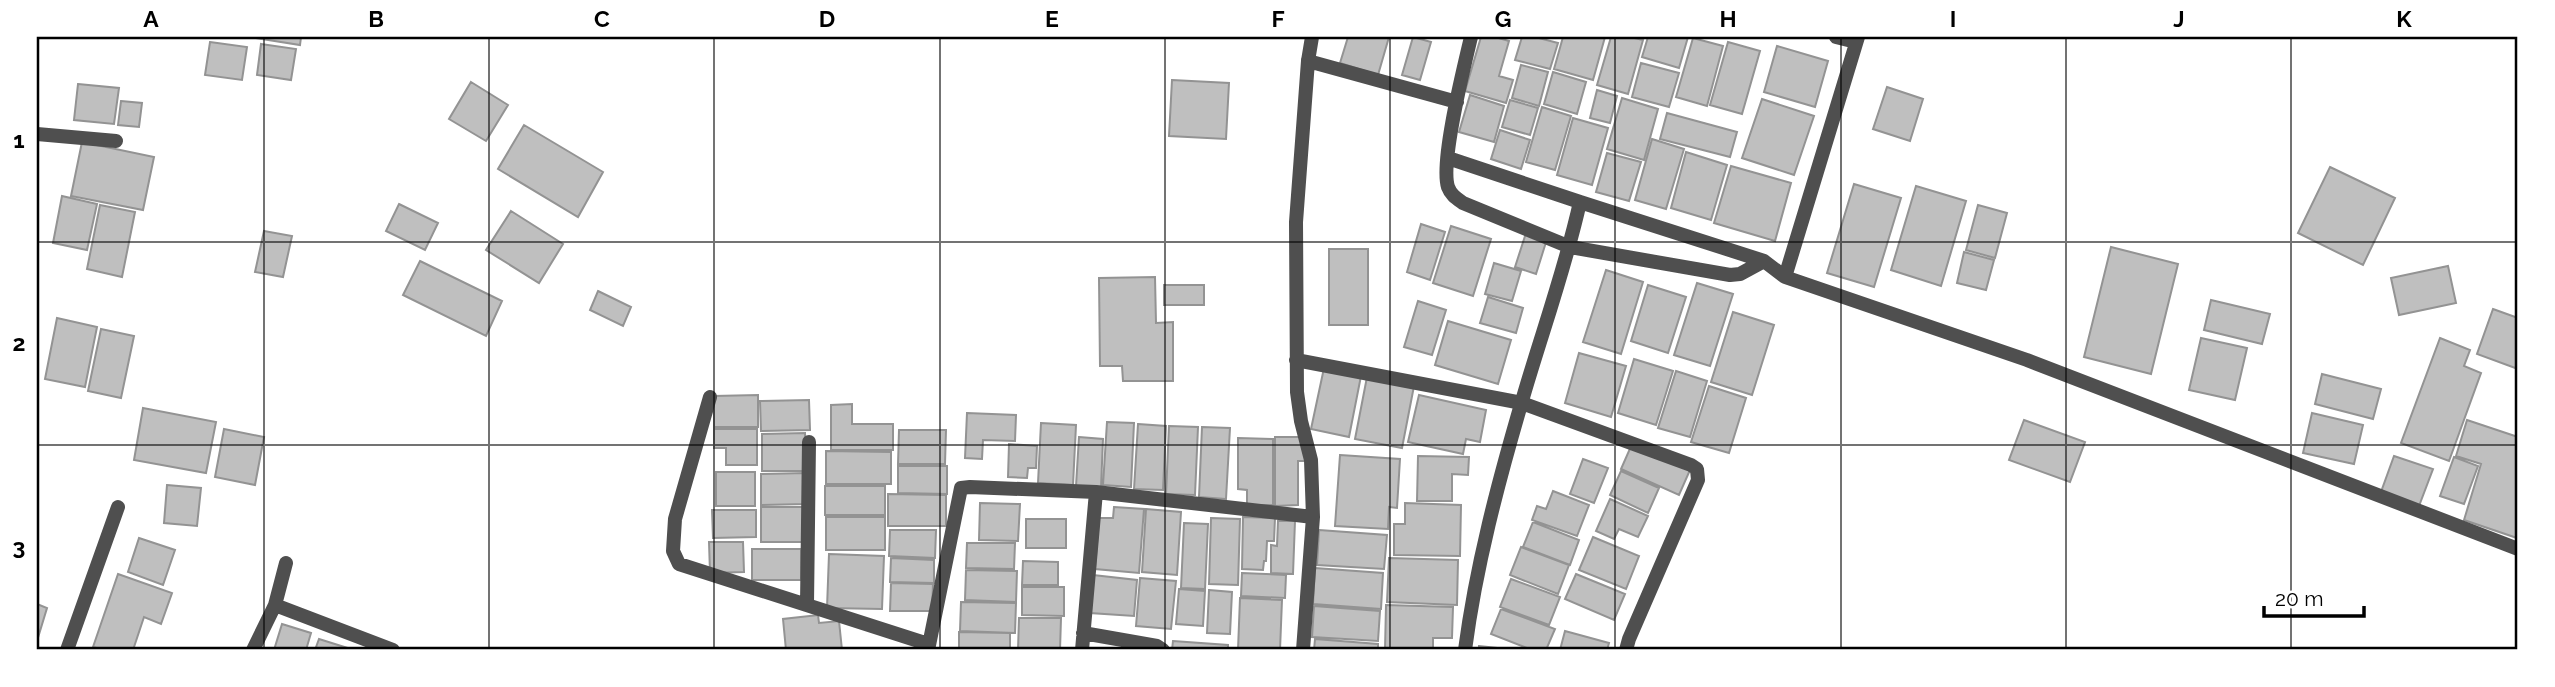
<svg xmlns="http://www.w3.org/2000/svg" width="2555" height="687" viewBox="0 0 2555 687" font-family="Raleway,sans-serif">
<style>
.building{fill:#bfbfbf;stroke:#939393;stroke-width:2}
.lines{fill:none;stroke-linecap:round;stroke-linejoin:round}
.service{stroke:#4f4f4f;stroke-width:14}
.minor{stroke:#4f4f4f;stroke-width:14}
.grid{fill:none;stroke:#000;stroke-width:2;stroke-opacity:0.55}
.neatline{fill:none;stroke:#000;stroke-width:2.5}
.grid-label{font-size:23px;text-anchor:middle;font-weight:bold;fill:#000}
</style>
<rect width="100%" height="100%" fill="#fff"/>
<!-- building -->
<path class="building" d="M250,37H301L300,45Z
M1348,37H1389L1378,75L1340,63Z
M1413,37L1431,42L1420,80L1402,75Z
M1481,37H1495L1509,41L1499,76L1513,80L1506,103L1465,91Z
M1522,37H1535L1558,43L1550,69L1515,60Z
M1563,37H1605L1593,80L1554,69Z
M1611,37H1630L1643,40L1628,94L1597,85Z
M1648,37H1688L1679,68L1642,57Z
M1693,38L1723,46L1707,106L1676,97Z
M210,42L247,47L242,80L205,75Z
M1728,42L1760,51L1742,114L1710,105Z
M261,44L296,49L291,80L257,75Z
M1777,46L1828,61L1815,107L1764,92Z
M1641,63L1679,73L1669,107L1632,97Z
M1521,65L1548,72L1539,106L1512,98Z
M1553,72L1586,82L1577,114L1544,104Z
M1172,80L1229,83L1226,139L1169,136Z
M471,82L508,105L486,141L449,119Z
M78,84L119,88L114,124L74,120Z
M1887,87L1923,99L1910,141L1873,129Z
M1597,90L1617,96L1610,123L1590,118Z
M1470,95L1504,106L1494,142L1459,132Z
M1622,98L1658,109L1644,160L1607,149Z
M1762,99L1814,116L1794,175L1742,158Z
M1510,100L1538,108L1530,135L1502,127Z
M121,101L142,103L139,127L118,125Z
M1542,107L1571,116L1555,170L1526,162Z
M1667,113L1737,132L1730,157L1660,139Z
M1573,118L1608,128L1592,185L1557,175Z
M524,125L603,172L578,217L498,169Z
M1500,130L1530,140L1521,169L1491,159Z
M1652,139L1684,149L1666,209L1635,200Z
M82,142L154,157L143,210L71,196Z
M1686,152L1727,165L1711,220L1671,208Z
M1607,153L1641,162L1629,201L1596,192Z
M1731,166L1791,183L1775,241L1714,223Z
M2330,167L2395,198L2363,265L2298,233Z
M1854,184L1901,198L1874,287L1827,273Z
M1916,186L1966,201L1941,286L1891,270Z
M62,196L97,204L87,250L53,243Z
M399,204L438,223L425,250L386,231Z
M100,205L135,212L122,277L87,269Z
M1978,205L2007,213L1995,258L1966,250Z
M511,211L563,244L539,283L486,250Z
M1421,224L1445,232L1430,280L1407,272Z
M1451,226L1491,239L1473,296L1433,283Z
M264,231L292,236L283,277L255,272Z
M1526,233L1547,239L1536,274L1515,267Z
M2111,247L2178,264L2151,374L2084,357Z
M1329,249H1368V325H1329Z
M1964,252L1994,260L1986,290L1957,283Z
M420,261L502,301L486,336L403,295Z
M1494,263L1521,271L1512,301L1485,294Z
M2448,266L2456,303L2399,315L2391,278Z
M1606,270L1643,282L1621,354L1583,342Z
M1155,277L1156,323L1173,322V381H1123L1122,366H1100L1099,278Z
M1697,283L1733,294L1710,366L1674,355Z
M1164,285H1204V305H1164Z
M1648,285L1686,297L1668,353L1631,341Z
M598,291L631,307L623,326L590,310Z
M1488,297L1523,308L1516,333L1480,323Z
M2211,300L2270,314L2262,344L2204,330Z
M1418,301L1446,310L1432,355L1404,347Z
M2493,309L2518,318V369L2477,354Z
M1733,312L1774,325L1752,395L1711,382Z
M57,318L97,327L85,387L45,379Z
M1448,321L1511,340L1498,384L1435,365Z
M101,329L134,336L121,398L88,391Z
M2201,338L2247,348L2235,400L2189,390Z
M2440,338L2470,350L2464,366L2481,373L2449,461L2401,443Z
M1579,353L1626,366L1611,417L1565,403Z
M1634,359L1673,371L1656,425L1618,413Z
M1324,368L1361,376L1349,437L1311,429Z
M1676,371L1707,381L1690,437L1658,428Z
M2322,374L2381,389L2373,419L2315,404Z
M1367,377L1414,386L1402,448L1355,439Z
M1709,386L1746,398L1729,453L1691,442Z
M758,395V427H714V396Z
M1419,395L1486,410L1480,442L1466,439L1463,454L1408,442Z
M809,400L810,430L761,431L760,401Z
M852,404V424H893V450H831V405Z
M143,408L216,422L206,473L134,460Z
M967,413L1016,415L1015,441L983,440L982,459L965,458Z
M2312,413L2363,425L2354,464L2303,453Z
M2024,420L2085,442L2070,482L2009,460Z
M2467,420L2518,437L2517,538L2464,520L2481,464L2456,456Z
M1107,422L1134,423L1131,487L1103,485Z
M1041,423L1076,425L1073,485L1038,483Z
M1138,424L1166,426L1163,490L1134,489Z
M1169,426L1198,427L1195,495L1166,494Z
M1202,427L1230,428L1226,499L1199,497Z
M224,429L264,437L255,485L215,477Z
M714,429H757V465H726V448H714Z
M899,430H946L945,464H898Z
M805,433L806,471H762V434Z
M1079,437L1103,439L1101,488L1076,486Z
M1275,437H1305V461H1298V505L1275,506Z
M1238,438L1273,439V505H1247V490L1238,489Z
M1009,444L1037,446L1036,468H1028L1027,478L1008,477Z
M1632,444L1690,470L1679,495L1621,469Z
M826,451L891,452V484H826Z
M1340,455L1400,459L1397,508L1389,507L1388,529L1335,526Z
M1418,456L1469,457L1468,475L1452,474V501H1417Z
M2394,456L2433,469L2419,506L2381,492Z
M2454,457L2478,466L2464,504L2440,496Z
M1583,459L1608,468L1594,503L1570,494Z
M898,466H947V494L898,493Z
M1621,471L1659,488L1648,513L1610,495Z
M716,472H755V506H716Z
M806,473V504L761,505V474Z
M167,485L201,488L197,526L164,523Z
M825,486H885V515H825Z
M1553,491L1589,505L1577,536L1532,520L1537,506L1546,509Z
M888,494L946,495V526H888Z
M1610,499L1648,516L1638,537L1619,529L1614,539L1596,531Z
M980,503L1020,504L1018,541L979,540Z
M1405,503L1461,505L1460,556L1394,555V524H1405Z
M761,507H806V542H761Z
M1114,507L1144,509L1139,573L1095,569L1099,518H1113Z
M1146,509L1181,512L1177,575L1142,572Z
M712,510H756V537L713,538Z
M826,517H885V550H826Z
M1243,517L1275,518L1274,541H1267L1266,561H1264L1263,570L1242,569Z
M1211,518L1240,519L1238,585L1209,584Z
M1026,519H1066V548H1026Z
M1278,521H1295L1293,574L1271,573V545L1277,546Z
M1533,522L1579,540L1570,565L1523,547Z
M1184,523L1208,524L1205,589L1181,588Z
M890,530H936L935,558L889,556Z
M1319,530L1387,535L1384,569L1317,565Z
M1593,537L1639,556L1626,589L1579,570Z
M139,538L175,550L163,585L128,572Z
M709,542H743L744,572L710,573Z
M967,543H1015L1014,569L966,568Z
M1521,547L1569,565L1558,594L1510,575Z
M752,549H801V580H752Z
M829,554L884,556L882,609L827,608Z
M891,558L934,560V583L890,582Z
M1389,558L1458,560L1457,605L1387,602Z
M1023,561L1058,562V585H1022Z
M1315,568L1383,573L1381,609L1313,604Z
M966,570L1017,571L1016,602L965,600Z
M1242,573L1286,575L1285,598L1241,596Z
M118,574L172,593L161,624L144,617L133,650H104L93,647Z
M1576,574L1625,594L1614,620L1565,599Z
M1093,575L1137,580L1134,616L1090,613Z
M1140,578L1176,581L1171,629L1136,626Z
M1511,579L1560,597L1549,625L1500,607Z
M891,583L933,584L932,611H890Z
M1022,587H1064V616L1022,615Z
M1179,589L1205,591L1203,626L1176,624Z
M1209,590L1232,592L1230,634L1207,633Z
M1240,598L1282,600L1280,650H1238Z
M961,602L1016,603L1015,633L960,631Z
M37,604L47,608L37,641Z
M1386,605L1453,607L1452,638H1433V650H1385Z
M1314,606L1380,611L1378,641L1312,637Z
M1501,609L1555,629L1546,650H1532L1491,634Z
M818,615L819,623L839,621L842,650H786L783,619Z
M1019,618H1061L1060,650H1018Z
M282,624L311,633L306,650H274Z
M1565,631L1609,643L1607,650H1560Z
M959,632L1010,633V650H959Z
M319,639L354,650H315Z
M1315,639L1378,644V650H1314Z
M1173,641L1228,645V650H1172Z
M1479,646L1516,650H1479Z"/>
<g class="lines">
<!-- service -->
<path class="service" d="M1308,61L1312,37
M37,134L116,141
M67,650L118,507"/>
<!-- minor -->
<path class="minor" d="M1471,37C1464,67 1440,162 1448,187C1451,195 1456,198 1463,203L1570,247L1730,275L1740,274L1764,261
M1836,37L1856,42
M1448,158L1580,202
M1785,277L2027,360L2518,549
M1296,360L1522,403L1691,465L1697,469L1698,480L1629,639L1626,650
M710,397L675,519L673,551L679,564L928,644
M275,605L393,650
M807,605L809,442
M1083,633L1157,646L1163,650
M253,650L275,605L286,563
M928,650L961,488L970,487L1096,492L1313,517
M1082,650L1096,492
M1303,650L1313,517L1311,460L1301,421L1297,392L1296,222L1308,61L1457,102
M1465,650C1476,566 1498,483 1522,401C1541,335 1565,270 1580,202L1764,261L1785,277L1858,37"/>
</g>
<!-- grid -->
<path class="grid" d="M264,37V650M489,37V650M714,37V650M940,37V650M1165,37V650M1390,37V650M1615,37V650M1841,37V650M2066,37V650M2291,37V650M37,242H2518M37,445H2518"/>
<!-- border -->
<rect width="2555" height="687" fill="none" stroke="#ffffff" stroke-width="77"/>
<!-- scale -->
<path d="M2264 606v10h100v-10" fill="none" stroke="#000000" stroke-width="3.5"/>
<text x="2275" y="606" font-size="21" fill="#000000" stroke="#ffffff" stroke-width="5" paint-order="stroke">20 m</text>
<rect x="38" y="38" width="2478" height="610" class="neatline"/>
<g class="grid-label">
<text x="151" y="27">A</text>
<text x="376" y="27">B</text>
<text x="602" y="27">C</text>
<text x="827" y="27">D</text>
<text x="1052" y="27">E</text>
<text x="1278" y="27">F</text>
<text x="1503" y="27">G</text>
<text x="1728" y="27">H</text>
<text x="1953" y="27">I</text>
<text x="2179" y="27">J</text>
<text x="2404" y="27">K</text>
<text x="19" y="148">1</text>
<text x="19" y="351">2</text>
<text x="19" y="555">3</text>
</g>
</svg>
